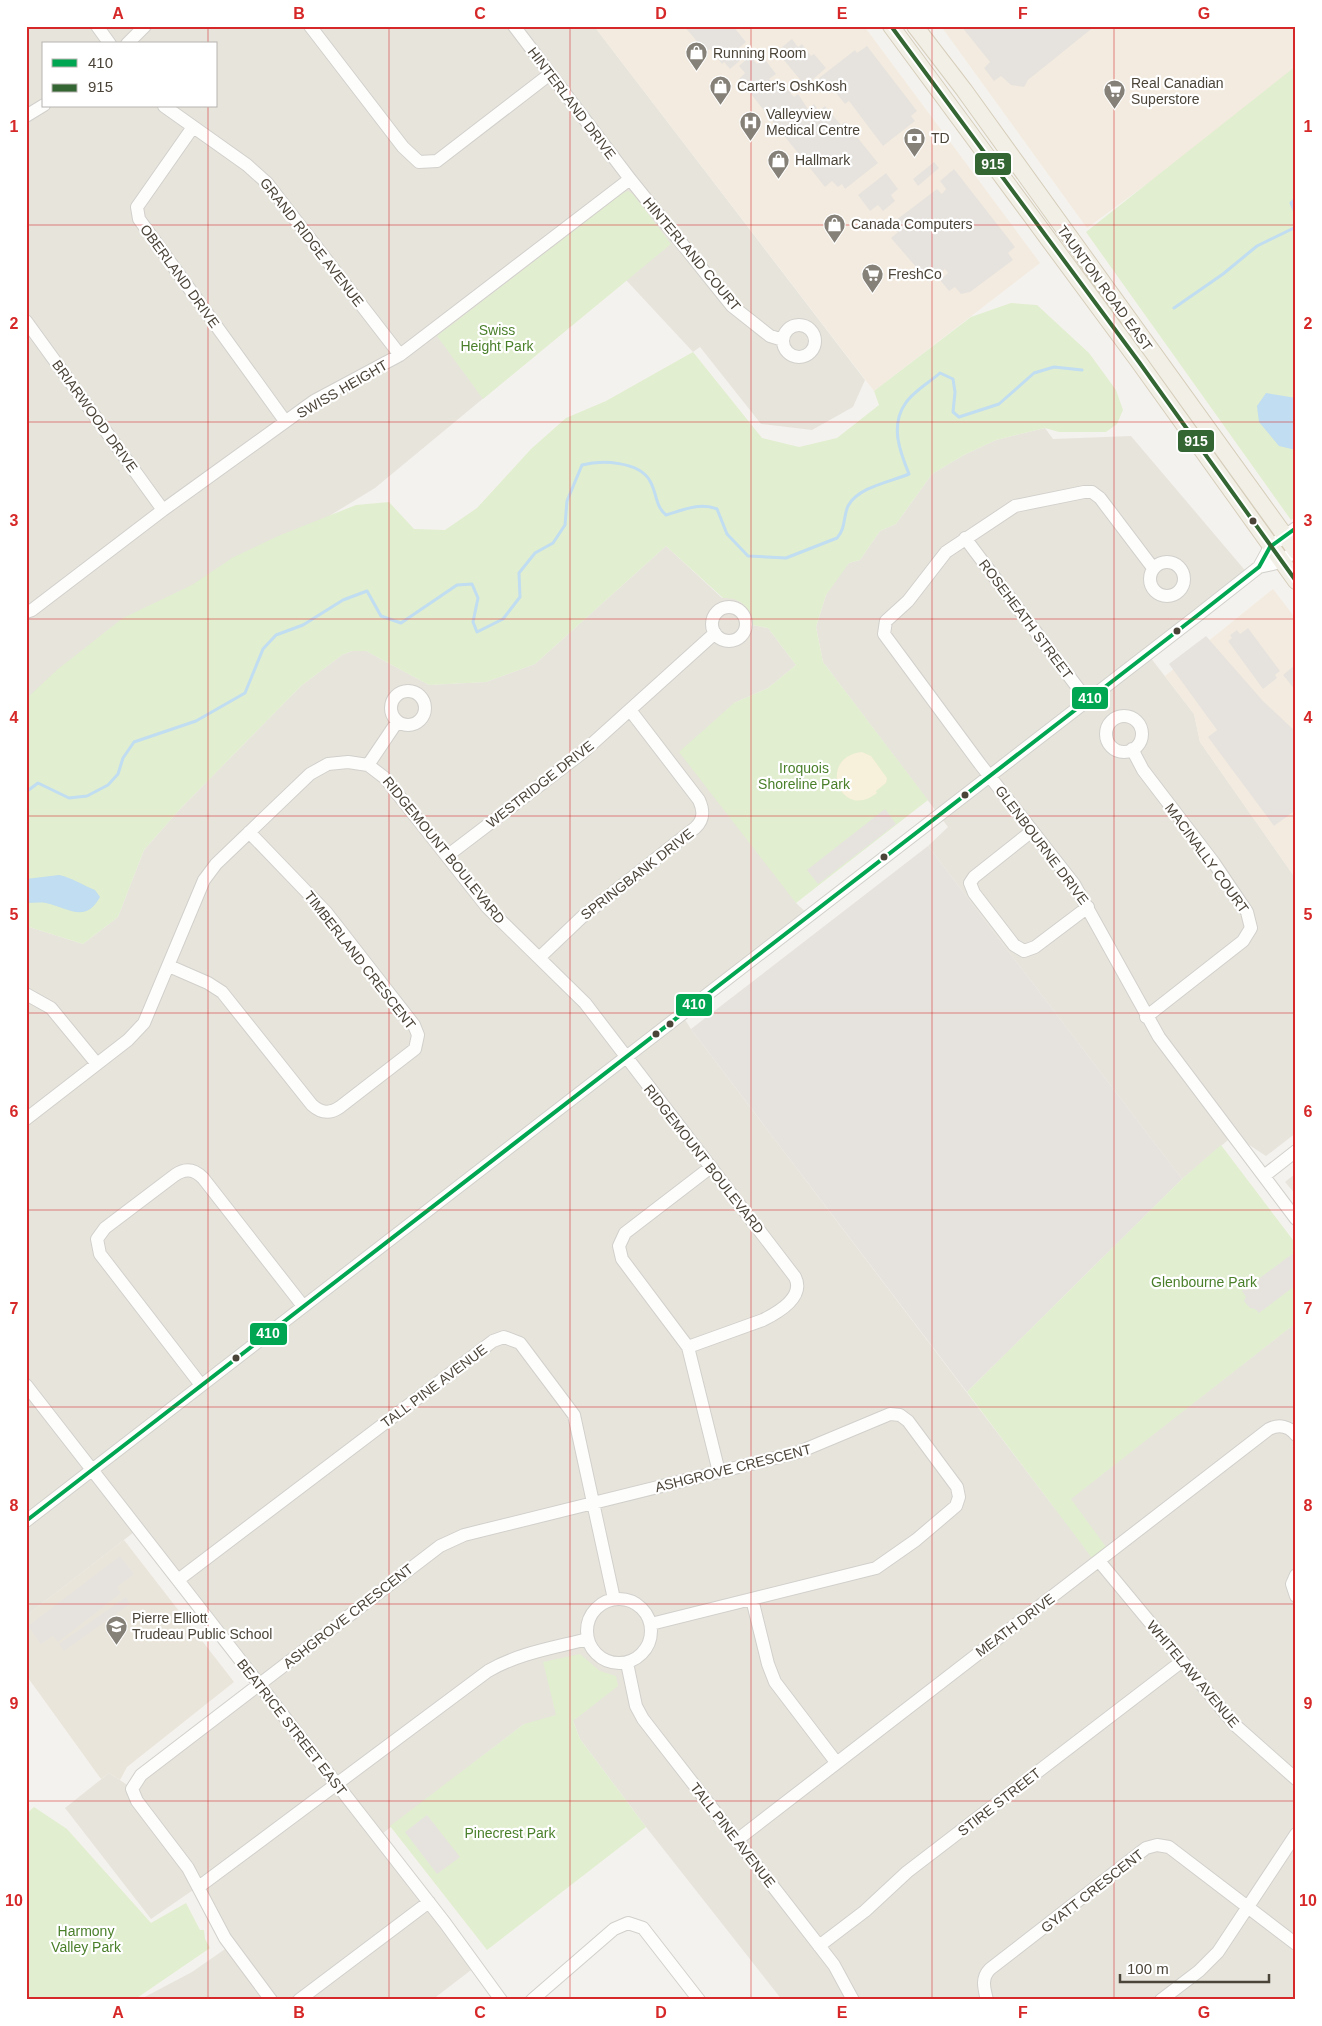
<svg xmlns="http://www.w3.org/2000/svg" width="1322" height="2026" viewBox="0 0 1322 2026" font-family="Helvetica,sans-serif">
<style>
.residential{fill:#e7e4dc;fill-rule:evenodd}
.commercial{fill:#f3ebdf}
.industrial{fill:#e6e2de}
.education{fill:#eae5da}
.green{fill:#e1eecf}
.sand{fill:#f7f0da}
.parking{fill:#e6e3df}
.water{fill:#c0ddf1}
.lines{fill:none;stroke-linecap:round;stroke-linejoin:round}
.stream{stroke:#c0ddf1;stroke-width:3}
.minor-casing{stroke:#d2d0cb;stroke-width:14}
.major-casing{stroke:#d6cebb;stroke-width:18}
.minor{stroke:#fdfdfc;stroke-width:12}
.major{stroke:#f2efe6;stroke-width:16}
.bus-1-casing{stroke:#fff;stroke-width:8}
.bus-2-casing{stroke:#fff;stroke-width:8}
.bus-1{stroke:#00a651;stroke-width:4}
.bus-2{stroke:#363;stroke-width:4}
.grid{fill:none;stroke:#d62828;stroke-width:1;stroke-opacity:0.55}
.bus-dot{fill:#4b4439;stroke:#fff;stroke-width:2}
.labels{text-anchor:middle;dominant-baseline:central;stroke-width:4.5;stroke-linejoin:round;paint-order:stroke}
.poi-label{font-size:14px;fill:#4b4439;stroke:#fff;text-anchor:start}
.street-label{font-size:14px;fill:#4b4439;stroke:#fff}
.park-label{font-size:14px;fill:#4a7f2a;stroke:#fff}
.line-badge{stroke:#fff;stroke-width:2}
.badge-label{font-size:14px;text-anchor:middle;font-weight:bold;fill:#fff}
.neatline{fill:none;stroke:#d62828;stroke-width:2}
.grid-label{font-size:16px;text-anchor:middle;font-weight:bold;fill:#d62828}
</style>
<rect width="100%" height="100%" fill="#f4f2ee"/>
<!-- residential -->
<path class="residential" d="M26,26H594L865,380L853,407L812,430L761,424L700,347L693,352L626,280L375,488L56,683L26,707ZM44,44H216V106H44Z
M1045,428L1053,439L1131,436L1249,575L1147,653L1194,714L1200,742L1296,879V1133L1266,1156L1234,1135L1182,1179L928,846L948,827L823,662L816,627L826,595L842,571L849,563L860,560L880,531L896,524L932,474L964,455L996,440Z
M666,546L722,598H734L744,604L749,609L752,625L768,628L796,665L768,688L734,703L796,903L809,915L771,944L677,1007L691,1029L1056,1510L1293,1325L1296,1329V2000H782L646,1827L580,1739L573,1721L524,1724L378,1837L475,1967L432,2000H139L192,1972L228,1947L199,1886L151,1919L65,1808L109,1773L132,1788L259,1684L138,1529L26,1616V926L83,944L118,917L144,850L180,809L301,686L342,655L352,651H366L429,685L486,682L535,664Z
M1296,1173V1195L1285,1182Z"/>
<!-- commercial -->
<path class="commercial" d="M594,26H864L1040,263L874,391Z
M941,26H1296V74L1087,228Z
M1273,589L1296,619V879L1200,742L1194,714L1165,676Z"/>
<!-- industrial -->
<path class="industrial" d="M928,846L1182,1179L967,1392L691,1029Z"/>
<!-- education -->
<path class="education" d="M124,1540L234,1682L127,1767L120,1780L109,1773L101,1779L26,1675V1616Z"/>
<!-- green -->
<path class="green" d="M1296,66V517L1291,520L1086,232Z
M628,191L633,194L671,244L483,399L437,336L623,193Z
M1011,303L1037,305L1089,353L1116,390L1123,410L1117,424L1106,432H1059L1045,428L996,440L964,455L932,474L896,524L880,531L860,560L849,563L826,595L816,627L823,662L928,800L796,903L679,752L734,703L768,688L796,665L768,628L752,625C750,606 741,598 723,598L666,546L535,664L486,682L429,685L366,651H352L342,655L301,686L180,809L144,850L118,917L83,944L26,926V699L58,669L123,618L192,585L232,558L278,536L356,505L389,502L414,529L445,530L477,508L531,449L566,418L606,401L693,352L762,438L799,447L837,438L879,405L874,391L971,317Z
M1221,1145L1296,1244V1323L1071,1499L1106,1547L1092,1558L967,1392L1182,1179Z
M580,1654L600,1671L616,1676L618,1686L573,1721L580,1739L646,1827L487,1950L390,1826L524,1724L556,1715L543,1662Z
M34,1807L67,1829L151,1923L186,1903L200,1930H204L205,1939L210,1948L134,2000H26V1814Z"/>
<!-- sand -->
<path class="sand" d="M862,752L871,756L887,778L886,783L876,791L877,793C840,822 816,757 862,752Z"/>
<!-- parking -->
<path class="parking" d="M684,26H733L746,42L738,49L744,57L730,69L724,62L722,64L710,49L706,52Z
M961,26H1095L1028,80L1024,87L1011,85L1001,76L994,81L984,68L990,62Z
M792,39L798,47L802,44L811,56L814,54L826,68L811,81L808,77L802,82L783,59L788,54L782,47Z
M867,46L917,111L911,116L915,121L883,146L849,101L845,104L833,89L830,92L821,84L819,78L855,50L857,53Z
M750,56L757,64L764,58L776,74L769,79L771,81L778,79L794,97L798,94L808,109L814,104L819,111L825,106L841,125L845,122L878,163L845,189L842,184L838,187L832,181L825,187L739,79L745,73L739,66Z
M934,162L939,168L918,186L913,179Z
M954,169L1015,247L1008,253L1013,260L970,292L961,294L955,287L949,291L940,280L948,273L945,269L929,282L891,238L898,232L891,224L937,189L942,194L946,189L940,181Z
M886,173L898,189L891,195L895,201L883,211L878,205L870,211L858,195Z
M1248,628L1280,671L1275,675L1277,678L1263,689L1228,641L1232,638L1230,635L1237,630L1240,634Z
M1206,636L1263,701L1296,732V810L1274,826L1208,737L1217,730L1169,664Z
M1296,664V691L1283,675Z
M885,809L896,824L818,884L807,870Z
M1295,1252L1296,1285L1259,1313L1255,1309L1250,1308L1244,1301L1246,1297L1242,1291Z
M120,1556L134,1574L117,1587L121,1593L58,1642L53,1636L41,1644L28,1626Z
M126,1597L130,1604L64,1651L59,1644Z
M427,1815L460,1857L437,1874L405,1832Z"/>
<!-- water -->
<path class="water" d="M1266,393L1296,398V450L1279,446L1259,422L1257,406Z
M59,875C73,878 82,885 95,890L100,897C85,924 69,908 46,903C40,902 33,903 26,903V879Z"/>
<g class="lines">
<!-- stream -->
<path class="stream" d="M1296,198L1291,203L1296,215
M1174,308L1223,274L1257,246L1296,227
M26,792L38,783L69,798L87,796L108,785L118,774L123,758L134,742L196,721L245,693L263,649L276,635L303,625L343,600L367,591L381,616L401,623L457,585L472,584L478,598L473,622L477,632L503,619L520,597L519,573L535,553L553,543L565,525L567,501L582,465C601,460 639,461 650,481C657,493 655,506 666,515C683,510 700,502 717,509L727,534L748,556L786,558L837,538C846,528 843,517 848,506C858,487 890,482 909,474C900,452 890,426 905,404C912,392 930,382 940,373L953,379L955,392L953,412L959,417L999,404L1034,373L1054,367L1082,370"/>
<defs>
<path id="minor" d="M97,26L110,44
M310,26L403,147L419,162L437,161L550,74
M514,26L630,179L732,306L770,336L783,340
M127,44L145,26
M164,106L247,165L267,183L400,355
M26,116L44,105
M193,127L137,207L139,219L285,421
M26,321L163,510
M783 341a16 16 0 1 1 32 0a16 16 0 1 1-32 0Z
M965,538L1087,700
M1150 579a17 17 0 1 1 34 0a17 17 0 1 1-34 0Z
M1259,567L1281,562L1296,550
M1153,568L1100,498L1092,492H1084L1015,506L946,552L908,601L886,621L884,634L980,764L1074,884L1159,1037L1296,1219
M712 624a17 17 0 1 1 34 0a17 17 0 1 1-34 0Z
M26,612L32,610L163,510L314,401L400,355L630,179
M391 708a17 17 0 1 1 34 0a17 17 0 1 1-34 0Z
M1106 734a18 18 0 1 1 36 0a18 18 0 1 1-36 0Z
M1132,749L1143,770L1214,863L1247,912L1251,928L1243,941L1146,1017
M368,765L397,722
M1032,831L974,877L970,883L974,893L1014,945L1024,951L1035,947L1088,907
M447,856L582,753L715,633
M539,958L582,917L695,828C704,820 704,811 699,800L630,710
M169,966L208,983L222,992L312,1105C321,1113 330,1114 340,1107L415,1049L418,1035L414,1025L326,912L249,832
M26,994L51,1008L97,1064
M26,1119L128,1040L144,1023L204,880L216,864L310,774L328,764L348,762L368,765L385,778L487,907L585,1003L795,1277C805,1297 779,1312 763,1320L688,1347
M711,1167L625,1233L619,1246L622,1259L688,1347L719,1472
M1264,1176L1296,1151
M26,1385L445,1923L501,2000
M201,1385L100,1254L97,1239L105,1228L175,1175C185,1168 194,1169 203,1178L303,1306
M26,1521L1198,615L1259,567L1270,547L1296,528
M1099,1561L1235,1725L1296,1779
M1296,1575L1292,1584L1296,1596
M178,1580L493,1341L504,1337L520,1343L574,1415L614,1599
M587 1631a32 32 0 1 1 64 0a32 32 0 1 1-64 0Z
M752,1599L768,1664L775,1682L836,1762
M627,1663L636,1706L643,1719L834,1965L853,2000
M737,1840L1269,1429C1279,1424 1289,1426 1296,1435
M200,1886L488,1671C519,1653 553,1648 588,1639
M819,1946L865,1911L907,1872L1181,1662
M271,2000L225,1938L188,1868L137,1801L132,1789L141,1775L440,1546L464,1535L799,1452L890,1414L900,1415L908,1421L957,1487L959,1497L956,1506L916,1540L876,1568L651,1624
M299,2000L429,1902
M532,2000L614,1929L628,1923L643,1928L699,2000
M987,2000C984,1988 981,1978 990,1969L1146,1848L1157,1845L1169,1847L1296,1944
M1161,2000L1199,1971L1218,1952L1296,1834"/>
<path id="major" d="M891,26L1139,362L1296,581
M915,26L964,90L1296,551"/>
</defs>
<!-- minor casing -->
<use href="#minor" class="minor-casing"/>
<!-- major casing -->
<use href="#major" class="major-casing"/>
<!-- minor -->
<use href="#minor" class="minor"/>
<!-- major -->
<use href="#major" class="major"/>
<defs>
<path id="bus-1" d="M26,1521L1198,615L1259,567L1270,547L1296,528"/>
<path id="bus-2" d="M891,26L1139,362L1296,581"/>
</defs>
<!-- bus-1 casing -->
<use href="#bus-1" class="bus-1-casing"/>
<!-- bus-2 casing -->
<use href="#bus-2" class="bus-2-casing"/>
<!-- bus-1 -->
<use href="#bus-1" class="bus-1"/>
<!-- bus-2 -->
<use href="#bus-2" class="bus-2"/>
</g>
<!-- grid -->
<path class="grid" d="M208,26V44M389,26V2000M570,26V2000M751,26V2000M932,26V2000M1114,26V2000M208,106V2000M26,225H1296M26,422H1296M26,619H1296M26,816H1296M26,1013H1296M26,1210H1296M26,1407H1296M26,1604H1296M26,1801H1296"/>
<!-- icons -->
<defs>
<symbol id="shop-pin" viewBox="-11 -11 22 30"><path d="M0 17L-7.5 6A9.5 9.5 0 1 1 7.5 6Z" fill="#868178" stroke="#fff"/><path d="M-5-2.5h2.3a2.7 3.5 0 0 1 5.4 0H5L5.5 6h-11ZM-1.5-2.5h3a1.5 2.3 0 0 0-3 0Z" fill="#fff"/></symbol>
<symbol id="supermarket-pin" viewBox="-11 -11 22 30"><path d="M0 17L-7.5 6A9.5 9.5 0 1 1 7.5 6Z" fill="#868178" stroke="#fff"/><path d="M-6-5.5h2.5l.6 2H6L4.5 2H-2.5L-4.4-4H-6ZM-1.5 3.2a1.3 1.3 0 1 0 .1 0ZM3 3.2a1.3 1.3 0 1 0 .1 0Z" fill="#fff"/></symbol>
<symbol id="hospital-pin" viewBox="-11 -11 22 30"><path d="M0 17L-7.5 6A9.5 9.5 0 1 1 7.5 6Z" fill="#868178" stroke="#fff"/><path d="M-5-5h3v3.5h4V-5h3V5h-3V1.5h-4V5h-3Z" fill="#fff"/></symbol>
<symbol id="bank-pin" viewBox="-11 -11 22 30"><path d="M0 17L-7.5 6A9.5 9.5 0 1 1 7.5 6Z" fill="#868178" stroke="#fff"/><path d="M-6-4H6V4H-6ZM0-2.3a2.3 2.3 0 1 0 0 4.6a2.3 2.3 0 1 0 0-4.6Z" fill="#fff"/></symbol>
<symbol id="school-pin" viewBox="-11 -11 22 30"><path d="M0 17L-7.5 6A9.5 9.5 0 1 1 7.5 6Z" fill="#868178" stroke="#fff"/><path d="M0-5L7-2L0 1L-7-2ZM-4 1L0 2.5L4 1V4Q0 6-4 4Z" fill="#fff"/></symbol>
</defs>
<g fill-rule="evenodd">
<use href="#shop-pin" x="684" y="40" width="25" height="34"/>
<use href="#shop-pin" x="708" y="74" width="25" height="34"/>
<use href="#supermarket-pin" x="1102" y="78" width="25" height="34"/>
<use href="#hospital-pin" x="738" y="110" width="25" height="34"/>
<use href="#bank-pin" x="902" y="126" width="25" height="34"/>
<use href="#shop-pin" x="766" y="148" width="25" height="34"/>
<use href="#shop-pin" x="822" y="212" width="25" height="34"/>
<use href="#supermarket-pin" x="860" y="262" width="25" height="34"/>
<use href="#school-pin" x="104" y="1614" width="25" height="34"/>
</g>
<!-- markers -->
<g class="bus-dot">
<circle cx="1253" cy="521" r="4.5"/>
<circle cx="1177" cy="631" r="4.5"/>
<circle cx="965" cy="795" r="4.5"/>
<circle cx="884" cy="857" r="4.5"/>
<circle cx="670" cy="1024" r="4.5"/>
<circle cx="656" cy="1034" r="4.5"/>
<circle cx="236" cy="1358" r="4.5"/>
</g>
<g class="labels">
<!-- poi labels -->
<g class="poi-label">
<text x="713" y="53">Running Room</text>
<text x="1131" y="83">Real Canadian<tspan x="1131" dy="16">Superstore</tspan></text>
<text x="737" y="86">Carter's OshKosh</text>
<text x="766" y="114">Valleyview<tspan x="766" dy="16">Medical Centre</tspan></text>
<text x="931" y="138">TD</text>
<text x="795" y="160">Hallmark</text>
<text x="851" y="224">Canada Computers</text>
<text x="888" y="274">FreshCo</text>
<text x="132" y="1618">Pierre Elliott<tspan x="132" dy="16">Trudeau Public School</tspan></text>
</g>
<!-- street labels -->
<g class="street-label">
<text transform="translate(572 103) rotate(53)">HINTERLAND DRIVE</text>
<text transform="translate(312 242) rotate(52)">GRAND RIDGE AVENUE</text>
<text transform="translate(692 254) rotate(50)">HINTERLAND COURT</text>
<text transform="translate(180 276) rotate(54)">OBERLAND DRIVE</text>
<text transform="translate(1105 288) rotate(54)">TAUNTON ROAD EAST</text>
<text transform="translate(342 389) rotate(-30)">SWISS HEIGHT</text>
<text transform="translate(95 416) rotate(54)">BRIARWOOD DRIVE</text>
<text transform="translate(1026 619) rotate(53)">ROSEHEATH STREET</text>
<text transform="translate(540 784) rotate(-38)">WESTRIDGE DRIVE</text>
<text transform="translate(1042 845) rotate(53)">GLENBOURNE DRIVE</text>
<text transform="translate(444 850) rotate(51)">RIDGEMOUNT BOULEVARD</text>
<text transform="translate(1207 858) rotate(54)">MACINALLY COURT</text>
<text transform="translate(637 874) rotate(-38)">SPRINGBANK DRIVE</text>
<text transform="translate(360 960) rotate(52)">TIMBERLAND CRESCENT</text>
<text transform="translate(704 1159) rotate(52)">RIDGEMOUNT BOULEVARD</text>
<text transform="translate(434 1386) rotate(-37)">TALL PINE AVENUE</text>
<text transform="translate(733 1468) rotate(-14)">ASHGROVE CRESCENT</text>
<text transform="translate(348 1616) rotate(-38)">ASHGROVE CRESCENT</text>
<text transform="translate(1015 1625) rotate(-37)">MEATH DRIVE</text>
<text transform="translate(1193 1674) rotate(50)">WHITELAW AVENUE</text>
<text transform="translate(292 1727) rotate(52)">BEATRICE STREET EAST</text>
<text transform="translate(999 1802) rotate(-38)">STIRE STREET</text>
<text transform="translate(733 1835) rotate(52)">TALL PINE AVENUE</text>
<text transform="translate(1092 1891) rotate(-38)">GYATT CRESCENT</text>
</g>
<!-- park labels -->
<g class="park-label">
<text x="497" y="330">Swiss<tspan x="497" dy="16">Height Park</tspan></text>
<text x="804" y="768">Iroquois<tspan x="804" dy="16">Shoreline Park</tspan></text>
<text x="1204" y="1282">Glenbourne Park</text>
<text x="510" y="1833">Pinecrest Park</text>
<text x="86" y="1931">Harmony<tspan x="86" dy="16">Valley Park</tspan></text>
</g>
</g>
<g class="line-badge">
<rect x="974" y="152" width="38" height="24" rx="5" fill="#363"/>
<rect x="1177" y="429" width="38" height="24" rx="5" fill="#363"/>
<rect x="1071" y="686" width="38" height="24" rx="5" fill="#00a651"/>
<rect x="675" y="993" width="38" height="24" rx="5" fill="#00a651"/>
<rect x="249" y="1322" width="39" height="24" rx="5" fill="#00a651"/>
</g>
<g class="badge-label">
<text x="993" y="169">915</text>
<text x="1196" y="446">915</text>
<text x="1090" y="703">410</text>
<text x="694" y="1009">410</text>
<text x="268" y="1338">410</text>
</g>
<!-- border -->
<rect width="1322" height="2026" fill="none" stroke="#ffffff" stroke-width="55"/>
<!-- legend -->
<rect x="42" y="42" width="175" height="65" fill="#ffffff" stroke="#b7b4b0"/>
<rect x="52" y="59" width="25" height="8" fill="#00a651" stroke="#b7b4b0"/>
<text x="88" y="68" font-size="15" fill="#4b4439">410</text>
<rect x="52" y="84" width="25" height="8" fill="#336633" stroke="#b7b4b0"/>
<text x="88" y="92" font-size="15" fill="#4b4439">915</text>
<!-- scale -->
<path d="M1120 1974v8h149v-8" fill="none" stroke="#4b4439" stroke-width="2.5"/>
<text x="1127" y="1974" font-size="15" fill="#4b4439" stroke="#ffffff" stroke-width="4" paint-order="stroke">100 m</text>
<rect x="28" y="28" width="1266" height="1970" class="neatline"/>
<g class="grid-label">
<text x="118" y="19">A</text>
<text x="299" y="19">B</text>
<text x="480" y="19">C</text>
<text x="661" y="19">D</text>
<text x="842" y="19">E</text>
<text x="1023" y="19">F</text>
<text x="1204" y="19">G</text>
<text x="14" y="132">1</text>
<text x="1308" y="132">1</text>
<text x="14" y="329">2</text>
<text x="1308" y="329">2</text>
<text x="14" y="526">3</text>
<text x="1308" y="526">3</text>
<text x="14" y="723">4</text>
<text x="1308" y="723">4</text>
<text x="14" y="920">5</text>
<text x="1308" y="920">5</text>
<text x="14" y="1117">6</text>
<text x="1308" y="1117">6</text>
<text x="14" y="1314">7</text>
<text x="1308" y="1314">7</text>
<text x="14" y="1511">8</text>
<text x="1308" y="1511">8</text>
<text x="14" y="1709">9</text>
<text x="1308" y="1709">9</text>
<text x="14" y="1906">10</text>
<text x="1308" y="1906">10</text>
<text x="118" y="2018">A</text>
<text x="299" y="2018">B</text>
<text x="480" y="2018">C</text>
<text x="661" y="2018">D</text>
<text x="842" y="2018">E</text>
<text x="1023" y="2018">F</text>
<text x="1204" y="2018">G</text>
</g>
</svg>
